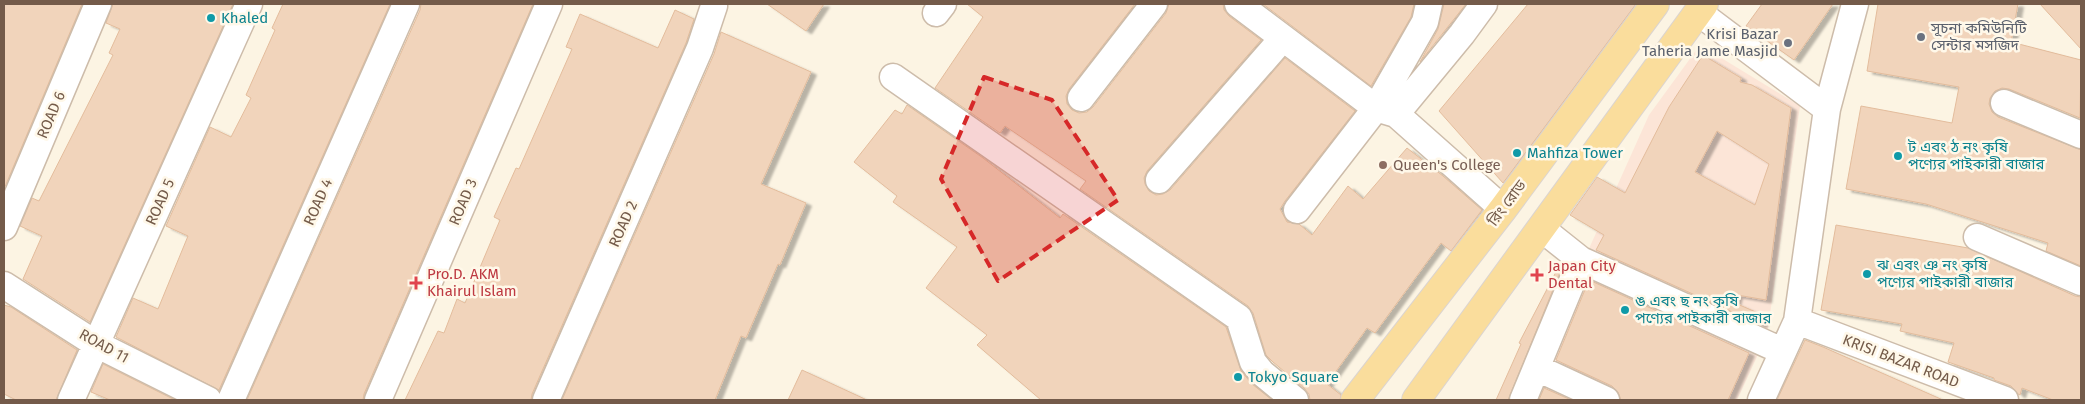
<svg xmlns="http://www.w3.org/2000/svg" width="2085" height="404" viewBox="0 0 2085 404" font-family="'Fira Sans','Noto Sans Bengali',sans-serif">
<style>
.commercial{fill:#fce5d7}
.building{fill:#f1d4bb;stroke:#e3bc9c;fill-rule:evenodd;filter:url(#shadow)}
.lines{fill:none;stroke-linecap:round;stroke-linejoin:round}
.minor-casing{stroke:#cdbcaa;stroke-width:29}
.major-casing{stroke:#dbd4d0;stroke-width:30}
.minor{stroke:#fff;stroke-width:26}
.major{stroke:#fadd9c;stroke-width:28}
.marked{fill:#d62828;fill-opacity:0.2;stroke:#d62828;stroke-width:4;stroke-dasharray:10 6;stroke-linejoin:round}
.culture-dot{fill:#0f9aa8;stroke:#fff8e9;stroke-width:2}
.worship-dot{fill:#6b7280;stroke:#fff8e9;stroke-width:2}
.education-dot{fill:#8d6e63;stroke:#fff8e9;stroke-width:2}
.health-dot{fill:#e0444e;stroke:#fff8e9;stroke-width:2}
.labels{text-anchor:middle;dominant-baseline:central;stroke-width:5;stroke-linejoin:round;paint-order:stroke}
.culture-label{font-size:15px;fill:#0d838f;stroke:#fff8e9;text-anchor:start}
.worship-label{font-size:15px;fill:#5b616d;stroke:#fff8e9;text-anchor:start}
.street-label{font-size:15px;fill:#745b4a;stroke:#fff8e9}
.education-label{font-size:15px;fill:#785e54;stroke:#fff8e9;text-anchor:start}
.health-label{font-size:15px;fill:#be3a42;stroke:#fff8e9;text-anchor:start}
</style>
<defs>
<filter id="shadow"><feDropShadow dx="5.5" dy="3" stdDeviation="1" flood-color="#0004"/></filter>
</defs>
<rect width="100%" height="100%" fill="#fcf4e3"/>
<!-- commercial -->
<path class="commercial" d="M1700,45L1800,106L1767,335L1737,400H1528L1583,262L1649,115Z"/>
<!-- building -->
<path class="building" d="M4,4H82L4,189Z
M113,4H233L90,322L23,279L42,236L20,226L32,198L39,201L113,55L109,53L120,29L106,23Z
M283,4H390L219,390L116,337L133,298L158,309L188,236L166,226L210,127L231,137L251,98L246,95L275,30L272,28Z
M421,4H533L364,394L363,400H247L420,10Z
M767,4H824L806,31Z
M967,4H1135L1069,89L1066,96L1067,104L1072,110L1079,113L1087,112L1093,107L1166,13L1169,4H1223L1224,10L1229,16L1261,40L1147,171L1144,178L1145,184L1149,191L1156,195L1163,194L1170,190L1285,58L1355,111L1285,201L1280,209L1287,222L1299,224L1312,235L1348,186L1363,199L1407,148L1443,176L1482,210L1451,251L1441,243L1375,333L1367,328L1327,384L1341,395L1340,400H1310L1309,394L1304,388L1273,362L1266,355L1253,313L1248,306L1080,189L1086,181L1005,126L1000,133L935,88L983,17Z
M1263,4H1414L1411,17L1371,86Z
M1444,4H1466L1420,62L1438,29Z
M1528,4H1636L1503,183L1439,111Z
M1762,4H1833L1794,60L1746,26Z
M1878,4H2018L2011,42L2081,60L2080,118L2009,89L2002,88L1995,91L1990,98L1989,104L1992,112L1998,117L2081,150V266L2046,251L2048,243L1926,204L1846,189L1861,106L1952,123L1959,87L1867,71Z
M2040,4H2081V49Z
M675,10L694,19L686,43L532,394L531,400H405L438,331L444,333L457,299L465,303L500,220L494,217L516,168L519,169L572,49L566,47L580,14L658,48Z
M721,32L811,72L761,184L806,203L780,265L778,264L746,338L741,336L715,400H562L714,54Z
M1703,55L1741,78L1740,82L1752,85L1791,108L1766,300L1737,295L1735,303L1765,316L1761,325L1596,250L1604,235L1570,215L1597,177L1625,193L1669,107ZM1717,131L1769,164L1755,205L1695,172Z
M907,105L983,158L1060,218L1063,214L1226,327L1241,371L1252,384L1272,400H1041L977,345L987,335L926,288L957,247L893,202L897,196L854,162L895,110L902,114Z
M1836,225L1968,248L2075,296L2081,297V400H2053L2022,388L2020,395L2018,394L2011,386L1994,380V378L1948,362L1954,343L1900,331L1902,324L1821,310Z
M1558,268L1561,270L1508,400H1496L1521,344L1519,343Z
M1589,280L1749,353L1728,400H1621L1618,392L1612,386L1556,360Z
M4,305L11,307L77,350L56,400H16L4,394Z
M1805,340L1823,347L1943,400H1777Z
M103,364L175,400H110L91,392Z
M802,370L867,400H788Z
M1544,388L1571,400H1539Z"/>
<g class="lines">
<defs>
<path id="minor" d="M1238,4L1376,108L1297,210
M1429,4L1425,22L1376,108L1396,114L1503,209
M1698,12L1827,109L1797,321L1761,400
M936,13L943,4
M893,77L1239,318L1253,362L1262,373L1295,400
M1081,98L1154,4
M2004,103L2081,135
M1827,109L1855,4
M1396,114L1462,34L1484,4
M1159,180L1283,38
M4,227L98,4
M1977,237L2081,282
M1581,260L1782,351
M4,285L96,344L208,400
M1797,321L2005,400
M1537,368L1606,400
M71,400L249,4
M231,400L406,4
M378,400L549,4
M546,400L700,48L714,6
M1523,400L1581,260L1542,229"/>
<path id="major" d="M1355,400L1503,209L1655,4
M1416,400L1704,4"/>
</defs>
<!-- minor casing -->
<use href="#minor" class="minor-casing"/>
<!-- major casing -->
<use href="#major" class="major-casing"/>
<!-- minor -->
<use href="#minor" class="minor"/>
<!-- major -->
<use href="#major" class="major"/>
</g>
<!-- marked area -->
<path class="marked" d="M984,77L1052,100L1118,200L998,281L941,179Z"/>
<!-- markers -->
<g class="culture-dot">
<circle cx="211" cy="18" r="5"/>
<circle cx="1517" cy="153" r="5"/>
<circle cx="1898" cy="156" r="5"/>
<circle cx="1867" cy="274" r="5"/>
<circle cx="1625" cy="310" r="5"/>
<circle cx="1238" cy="377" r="5"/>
</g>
<g class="worship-dot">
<circle cx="1921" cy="37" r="5"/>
<circle cx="1788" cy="43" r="5"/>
</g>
<circle class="education-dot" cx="1383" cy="165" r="5"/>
<g class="health-dot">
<path d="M1534.5 267.5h5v5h5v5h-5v5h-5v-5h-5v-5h5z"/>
<path d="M413.5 275.5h5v5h5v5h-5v5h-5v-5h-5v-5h5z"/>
</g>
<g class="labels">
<!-- culture labels -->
<g class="culture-label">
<text x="221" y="18">Khaled</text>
<text x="1908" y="147">ট এবং ঠ নং কৃষি<tspan x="1908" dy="17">পণ্যের পাইকারী বাজার</tspan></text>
<text x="1527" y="153">Mahfiza Tower</text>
<text x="1877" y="265">ঝ এবং ঞ নং কৃষি<tspan x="1877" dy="17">পণ্যের পাইকারী বাজার</tspan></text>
<text x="1635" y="301">ঙ এবং ছ নং কৃষি<tspan x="1635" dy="17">পণ্যের পাইকারী বাজার</tspan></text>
<text x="1248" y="377">Tokyo Square</text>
</g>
<!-- worship labels -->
<g class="worship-label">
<text x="1931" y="28">সূচনা কমিউনিটি<tspan x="1931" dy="17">সেন্টার মসজিদ</tspan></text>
<text x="1778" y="34" text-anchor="end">Krisi Bazar<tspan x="1778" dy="17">Taheria Jame Masjid</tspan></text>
</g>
<!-- street labels -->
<g class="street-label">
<text transform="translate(51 115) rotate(-67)">ROAD 6</text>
<text transform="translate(160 202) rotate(-66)">ROAD 5</text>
<text transform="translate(318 202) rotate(-66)">ROAD 4</text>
<text transform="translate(463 202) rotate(-67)">ROAD 3</text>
<text transform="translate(1507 203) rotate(-53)">রিং রোড</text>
<text transform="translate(623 224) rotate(-66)">ROAD 2</text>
<text transform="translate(104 346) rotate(29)">ROAD 11</text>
<text transform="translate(1901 361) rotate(21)">KRISI BAZAR ROAD</text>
</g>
<!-- education labels -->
<g class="education-label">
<text x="1393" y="165">Queen's College</text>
</g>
<!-- health labels -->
<g class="health-label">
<text x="1548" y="266">Japan City<tspan x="1548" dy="17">Dental</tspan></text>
<text x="427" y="274">Pro.D. AKM<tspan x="427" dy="17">Khairul Islam</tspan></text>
</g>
</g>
<!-- border -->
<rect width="2085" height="404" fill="none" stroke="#745b4a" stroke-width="10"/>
</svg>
